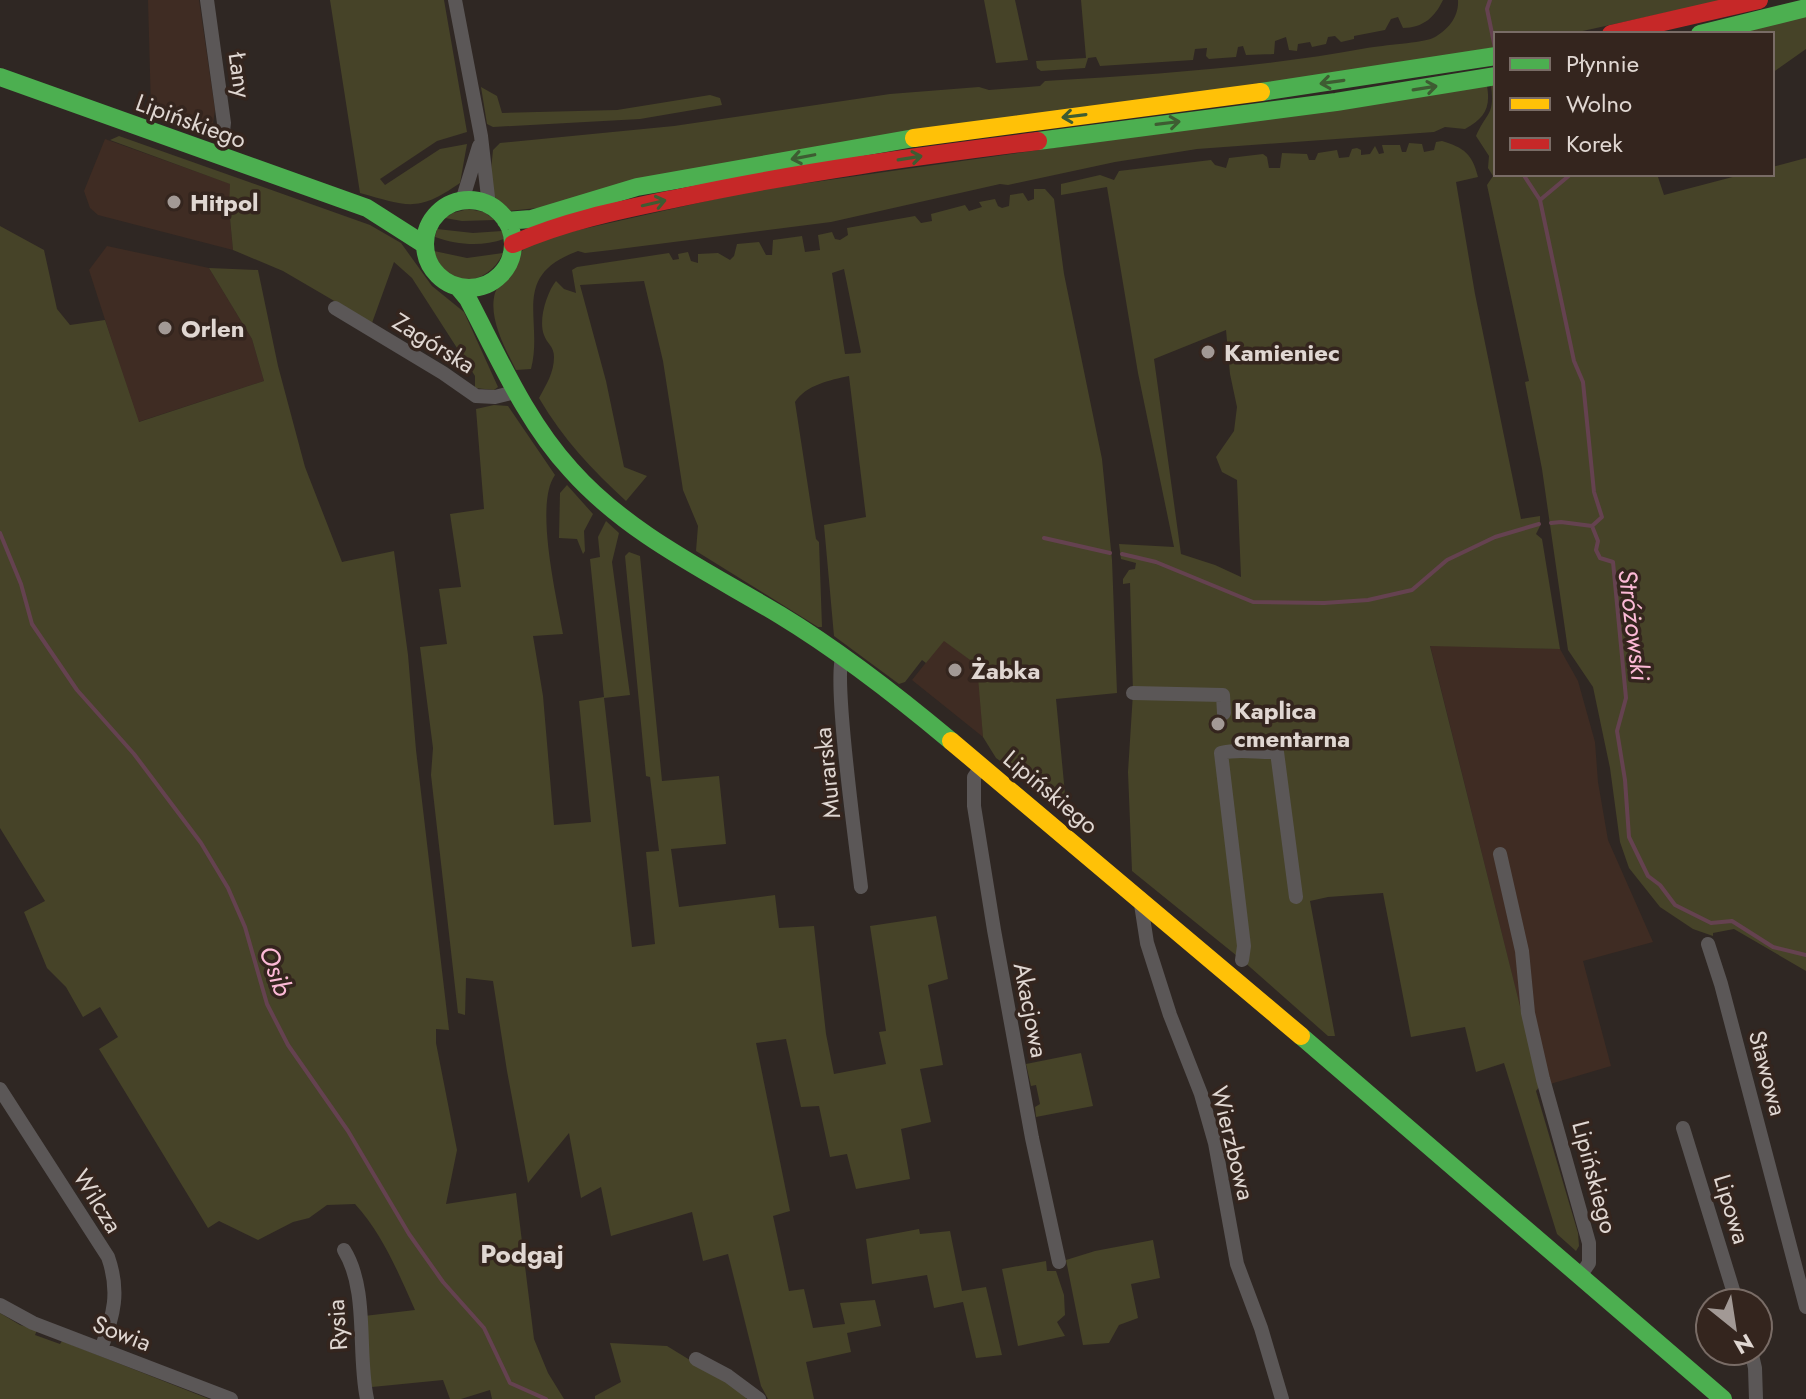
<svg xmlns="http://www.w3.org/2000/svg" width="1806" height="1399" viewBox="0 0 1806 1399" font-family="Jost,sans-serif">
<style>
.built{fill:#3f2c23}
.green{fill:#464328;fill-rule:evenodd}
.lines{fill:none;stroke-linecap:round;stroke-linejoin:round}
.stream{stroke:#654250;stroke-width:4}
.street{stroke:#5b5757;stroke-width:14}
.fast{stroke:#4caf50;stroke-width:18}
.slow{stroke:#ffc107;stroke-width:18}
.jam{stroke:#c62828;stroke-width:18}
.oneway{stroke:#3e5c32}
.poi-dot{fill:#a29995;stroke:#34251e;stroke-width:3}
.labels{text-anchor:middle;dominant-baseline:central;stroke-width:7;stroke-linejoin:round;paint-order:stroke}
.street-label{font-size:24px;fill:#e0d7d2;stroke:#34251e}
.poi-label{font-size:24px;font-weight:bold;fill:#e0d7d2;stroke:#34251e;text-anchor:start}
.water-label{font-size:26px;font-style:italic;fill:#fcb9d6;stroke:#34251e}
.neighbourhood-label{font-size:26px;font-weight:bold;fill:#e0d7d2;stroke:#34251e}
</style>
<rect width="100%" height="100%" fill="#2f2723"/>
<!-- built -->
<path class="built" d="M148,0H199L215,110L212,131L151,109Z
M105,139L231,184L229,208L233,250L98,215L90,208L84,191Z
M107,246L209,268L252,339L264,381L138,422L89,270Z
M944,640L978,665L983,737L912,680Z
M1430,645L1560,649L1578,681L1595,742L1598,782L1608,840L1653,942L1583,961L1611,1066L1540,1087Z"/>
<!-- green -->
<path class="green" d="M330,0H444L467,132L437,141L380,179L385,185L440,149L467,144L460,183C417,213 408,206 360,193Z
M984,0H1015L1028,60L996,63Z
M1081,0H1443C1435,17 1423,28 1403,28L1398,17L1391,19L1385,30L1354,36V39L1341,42L1335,36L1328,37L1326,44L1312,47L1310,42L1298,44L1297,51L1289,50L1286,37L1275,41L1274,54L1246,55L1243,46L1238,47L1236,57L1209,59L1206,56L1207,48L1195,49L1193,60L1100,66L1096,57L1088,58L1085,68L1041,71L1037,68L1036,61L1086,58Z
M1458,0H1724L1569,34H1496V47L557,206L507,211C485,194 491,174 493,150L500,143L674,126L890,94L979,87L989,90L1040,86L1045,81C1154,74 1259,68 1367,48C1383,45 1422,43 1433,38C1448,30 1459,17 1458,0Z
M1806,15V49L1772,73V34H1731Z
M1496,84V174H1657L1664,195L1744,174H1772V167L1806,158V971L1734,929L1713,933V936L1693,929L1660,907L1629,868L1620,842L1610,768L1593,687L1568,650L1542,469L1525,382L1529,381L1487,185L1493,176L1488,168L1489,156L1476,136C1487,111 1495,116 1491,85Z
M1487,86C1491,109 1484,118 1465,129L1445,127L1434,132L1197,149L1115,162L1008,185L1000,184L831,222L611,250L585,253L578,251C509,276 544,319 531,369L516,370C505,348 488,318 495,293C498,285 506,279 510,272C518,261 520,251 530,241L751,191Z
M481,87L497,96L502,113L617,110L710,95L720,98L722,105L640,119L493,127L487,124Z
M119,136L370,225L401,243L432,286L464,312L498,387L494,390L475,388V376L412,278L394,262L372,323L283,271L233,250L229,208L230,184L110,140Z
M1442,141C1464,148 1472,153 1478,177L1456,182L1475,294L1521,519L1540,516V526L1536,534L1542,539L1560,649L1430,646L1540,1086L1536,1091L1578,1233L1579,1246L1576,1251L1557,1234L1504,1063L1476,1072L1465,1027L1411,1037L1383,893L1328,897L1310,901L1335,1036H1328L1242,960L1132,871L1128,772L1133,693L1130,583L1123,584V579L1129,570L1135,569L1136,563L1121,559L1119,544L1174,547L1138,373L1107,187L1061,195V184L1100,175L1114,180L1119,171L1211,160L1215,165L1226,168L1229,158L1263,154L1267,157L1269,168H1280L1282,153L1307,154L1309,160H1315L1318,153L1337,150L1339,158L1349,157L1352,149L1357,148L1361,150V155L1370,154L1375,146L1379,154L1384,153L1382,145H1400L1402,152H1406L1409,143L1422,144L1424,152L1434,150L1436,142ZM1226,330L1230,374L1237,407L1234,431L1216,457L1222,472L1237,480L1241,577L1215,565L1181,554L1154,359Z
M1034,189H1045L1054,199L1064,274L1102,459L1112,560L1117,693L1056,699L1067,815L1063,817L1055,806L1030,783L1031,780L1024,773L1020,775L996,758L983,737L977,665L944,641L926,663L922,660L905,682L899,684L834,636L824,525L866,517L849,376C830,380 806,385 795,402L816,539L819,542L822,627H818L696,551L698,526L683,490L663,361L644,281L580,285L606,381L624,467L647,476L626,501C592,470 563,439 539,398C546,385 554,373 554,357C554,346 547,344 544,335C538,320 547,292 556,281L564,289L576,293L572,270L577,267L669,253L673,260L679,259L678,254L688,252L691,261L698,263V254L718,253L730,260L734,256L737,244L759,242L766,255H772L773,240L802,236L805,252L820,250L818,235L832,232L835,239L840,240L848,235L847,228L915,216L921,223L932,221L931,214L965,205L969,211L982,207L979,202L995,199L998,206L1002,208L1009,206L1010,195L1023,193L1028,201L1034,199ZM844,269L861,352L860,353L845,354L832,273Z
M468,209L484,212L495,220L462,221L445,218L453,213Z
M0,226L44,250L57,309L70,325L105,320L139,422L264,381L252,339L209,268L258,270L278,366L305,467L342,562L394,551L408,655L416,750L449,1030L436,1029V1043L457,1150L446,1204L516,1193L534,1339L548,1373L564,1399H492L490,1390L461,1399H450L443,1380L372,1387L368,1380L364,1316L415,1310C398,1272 383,1235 355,1204L327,1205L309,1218L293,1222L258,1240L219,1221L208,1228L99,1049L118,1037L100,1007L83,1017L66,987L47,968L24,912L45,901L0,828Z
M437,229L473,233L502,231L504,239C482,247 457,245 435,237Z
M434,251L467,258L503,253C488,287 446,290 434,251Z
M494,405L508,406L555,475C534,504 557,598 563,634L533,636L543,696L554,825L591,822L579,701L604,697L590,559L600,557L598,537L606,521L619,533L612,562L630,695L604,698L632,947L655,944L646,852L659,851L650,777L646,776L625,556L629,552L640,556L662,781L719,776L726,844L671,849L679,907L775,895L779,928L814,926L826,1034L834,1074L886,1064L879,1032L886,1031L870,926L936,916L948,979L928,985L943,1065L920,1069L931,1122L901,1129L910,1179L856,1189L847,1154L830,1157L819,1106L801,1107L786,1039L756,1043L790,1211L773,1216L789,1291L804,1289L813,1328L845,1324L840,1303L875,1300L881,1326L847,1333L851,1352L806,1362L814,1399H768L761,1386L728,1254L703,1261L692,1212L611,1236L601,1187L581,1198L569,1133L528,1183L507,1071L493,981L466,978L465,1015L458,1013L431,775L433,748L420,647L447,644L439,589L461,587L450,514L484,509L476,409Z
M567,485L593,514L584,531L585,551L583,554L577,539L559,538L560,493Z
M1081,1053L1093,1106L1036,1117L1035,1107L1040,1104L1036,1085L1031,1086L1026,1064Z
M919,1229L920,1234L950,1231L962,1291L986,1287L1002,1355L976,1358L963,1302L934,1308L927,1275L872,1284L866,1239Z
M1153,1240L1160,1278L1131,1284L1138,1318L1119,1325L1109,1343L1083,1345L1066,1260L1095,1251Z
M1046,1261L1047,1271H1056L1064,1295L1065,1315L1057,1322L1065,1336L1018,1346L1002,1269Z
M0,1313L20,1325L37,1330L35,1335L60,1344L62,1341L209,1399H0Z
M610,1343L667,1346L747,1395L746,1399H595V1396L621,1382Z"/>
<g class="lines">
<!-- stream -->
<path class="stream" d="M1490,0L1487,9L1495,48
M1523,174L1540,200
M1571,174L1540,200L1574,361L1583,382L1594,492L1602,517L1592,526L1598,541L1596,550L1600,558L1613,562L1626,698L1617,731L1625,780L1629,837L1648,876L1660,885L1675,905L1711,923L1732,921L1773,947L1806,955
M1551,523L1561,522L1592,526
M0,533L21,584L32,624L77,690L134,754L201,843L228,888L245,927L267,1004L288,1045L348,1131L409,1234L443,1282L484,1328L510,1383L546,1399
M1044,538L1110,553
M1122,554L1156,562L1253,602L1324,603L1368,600L1412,590L1447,560L1495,537L1539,524"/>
<!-- street -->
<path class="street" d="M207,0L224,123L220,156
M455,0L481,136L489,206
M462,201L479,146
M335,308L443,373L476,396L495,397L515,392
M843,655C832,674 857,852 861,887
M1133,693L1223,695L1224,713
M982,766L974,777V806L994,930L1032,1138L1059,1262
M1500,854L1522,951L1528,1013L1543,1079L1589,1243V1263L1580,1276
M1140,898L1147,943L1170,1015L1201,1094L1215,1143L1237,1264L1261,1328L1282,1399
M1708,944L1721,984L1806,1307
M1242,960L1244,946L1221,753C1240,748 1258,753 1277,752L1296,897
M0,1089L108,1257C120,1291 114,1315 101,1349
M1683,1128L1737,1303
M344,1250C369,1290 357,1353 367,1399
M0,1305L33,1323L231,1399
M1751,1351L1755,1368L1756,1399
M696,1359L728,1376L759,1399"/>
<!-- fast -->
<path class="fast" d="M1700,34L1806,8
M0,77L367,208L425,245
M1261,92L1496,56
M1038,141L1336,102L1496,76
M425 244a44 44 0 1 1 88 0a44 44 0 1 1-88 0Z
M506,221L531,219L637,187L914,138
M458,287L468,299C499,358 526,421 571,470C628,534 707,571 780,615C841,652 896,695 951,741
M1301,1036L1723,1399"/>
<!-- slow -->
<path class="slow" d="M914,138L1261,92
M951,741L1301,1036"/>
<!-- jam -->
<path class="jam" d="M1611,34L1759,0
M513,244C567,220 625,209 683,197C800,172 919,156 1038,141"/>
</g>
<!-- one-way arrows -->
<defs><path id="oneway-shaft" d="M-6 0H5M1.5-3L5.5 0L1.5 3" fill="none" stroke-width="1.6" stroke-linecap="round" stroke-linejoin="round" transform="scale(2)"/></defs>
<g class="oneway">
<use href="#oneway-shaft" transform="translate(1332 82) rotate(172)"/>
<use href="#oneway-shaft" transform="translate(1425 88) rotate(-9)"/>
<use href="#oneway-shaft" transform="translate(1074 116) rotate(173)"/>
<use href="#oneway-shaft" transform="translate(1168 123) rotate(-7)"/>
<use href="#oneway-shaft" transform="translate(803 157) rotate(169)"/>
<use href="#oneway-shaft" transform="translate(910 158) rotate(-9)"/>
<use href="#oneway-shaft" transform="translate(654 203) rotate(-13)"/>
</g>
<!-- markers -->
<g class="poi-dot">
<circle cx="174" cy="202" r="8"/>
<circle cx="165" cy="328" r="8"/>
<circle cx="1208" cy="352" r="8"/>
<circle cx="955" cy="670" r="8"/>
<circle cx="1218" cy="724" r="8"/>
</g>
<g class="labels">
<!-- street labels -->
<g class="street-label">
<text transform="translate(240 75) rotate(82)">Łany</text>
<text transform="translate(191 121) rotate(20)">Lipińskiego</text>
<text transform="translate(434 343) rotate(32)">Zagórska</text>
<text transform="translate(827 773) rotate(-96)">Murarska</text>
<text transform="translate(1051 792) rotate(40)">Lipińskiego</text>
<text transform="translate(1031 1010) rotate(79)">Akacjowa</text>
<text transform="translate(1768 1073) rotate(75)">Stawowa</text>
<text transform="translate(1233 1143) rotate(76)">Wierzbowa</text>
<text transform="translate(1595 1177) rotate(75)">Lipińskiego</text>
<text transform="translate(98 1201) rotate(58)">Wilcza</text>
<text transform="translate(1732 1209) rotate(73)">Lipowa</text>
<text transform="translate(337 1325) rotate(-94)">Rysia</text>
<text transform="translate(122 1333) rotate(21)">Sowia</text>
</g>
<!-- poi labels -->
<g class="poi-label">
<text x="190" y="202">Hitpol</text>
<text x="181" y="328">Orlen</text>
<text x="1224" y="352">Kamieniec</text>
<text x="971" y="670">Żabka</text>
<text x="1234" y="710">Kaplica<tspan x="1234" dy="28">cmentarna</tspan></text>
</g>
<!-- water labels -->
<g class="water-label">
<text transform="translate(1634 625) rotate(83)">Stróżowski</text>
<text transform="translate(276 971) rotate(70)">Osib</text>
</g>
<!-- neighbourhood labels -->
<g class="neighbourhood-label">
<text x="522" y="1254">Podgaj</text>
</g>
</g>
<!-- legend -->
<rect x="1494" y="32" width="280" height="144" fill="#34251e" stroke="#796c66" stroke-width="2"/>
<rect x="1510" y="58" width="40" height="12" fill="#4caf50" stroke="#796c66" stroke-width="2"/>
<text x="1566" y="72" font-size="24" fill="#e0d7d2">Płynnie</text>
<rect x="1510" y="98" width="40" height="12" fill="#ffc107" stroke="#796c66" stroke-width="2"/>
<text x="1566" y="112" font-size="24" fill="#e0d7d2">Wolno</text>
<rect x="1510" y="138" width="40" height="12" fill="#c62828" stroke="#796c66" stroke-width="2"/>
<text x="1566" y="152" font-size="24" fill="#e0d7d2">Korek</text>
<!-- north arrow -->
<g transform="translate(1734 1327) rotate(150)"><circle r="38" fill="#34251e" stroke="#796c66" stroke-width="2"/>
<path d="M0-6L14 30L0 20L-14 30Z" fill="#a29995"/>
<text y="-12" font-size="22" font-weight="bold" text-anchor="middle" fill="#e0d7d2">N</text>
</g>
</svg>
